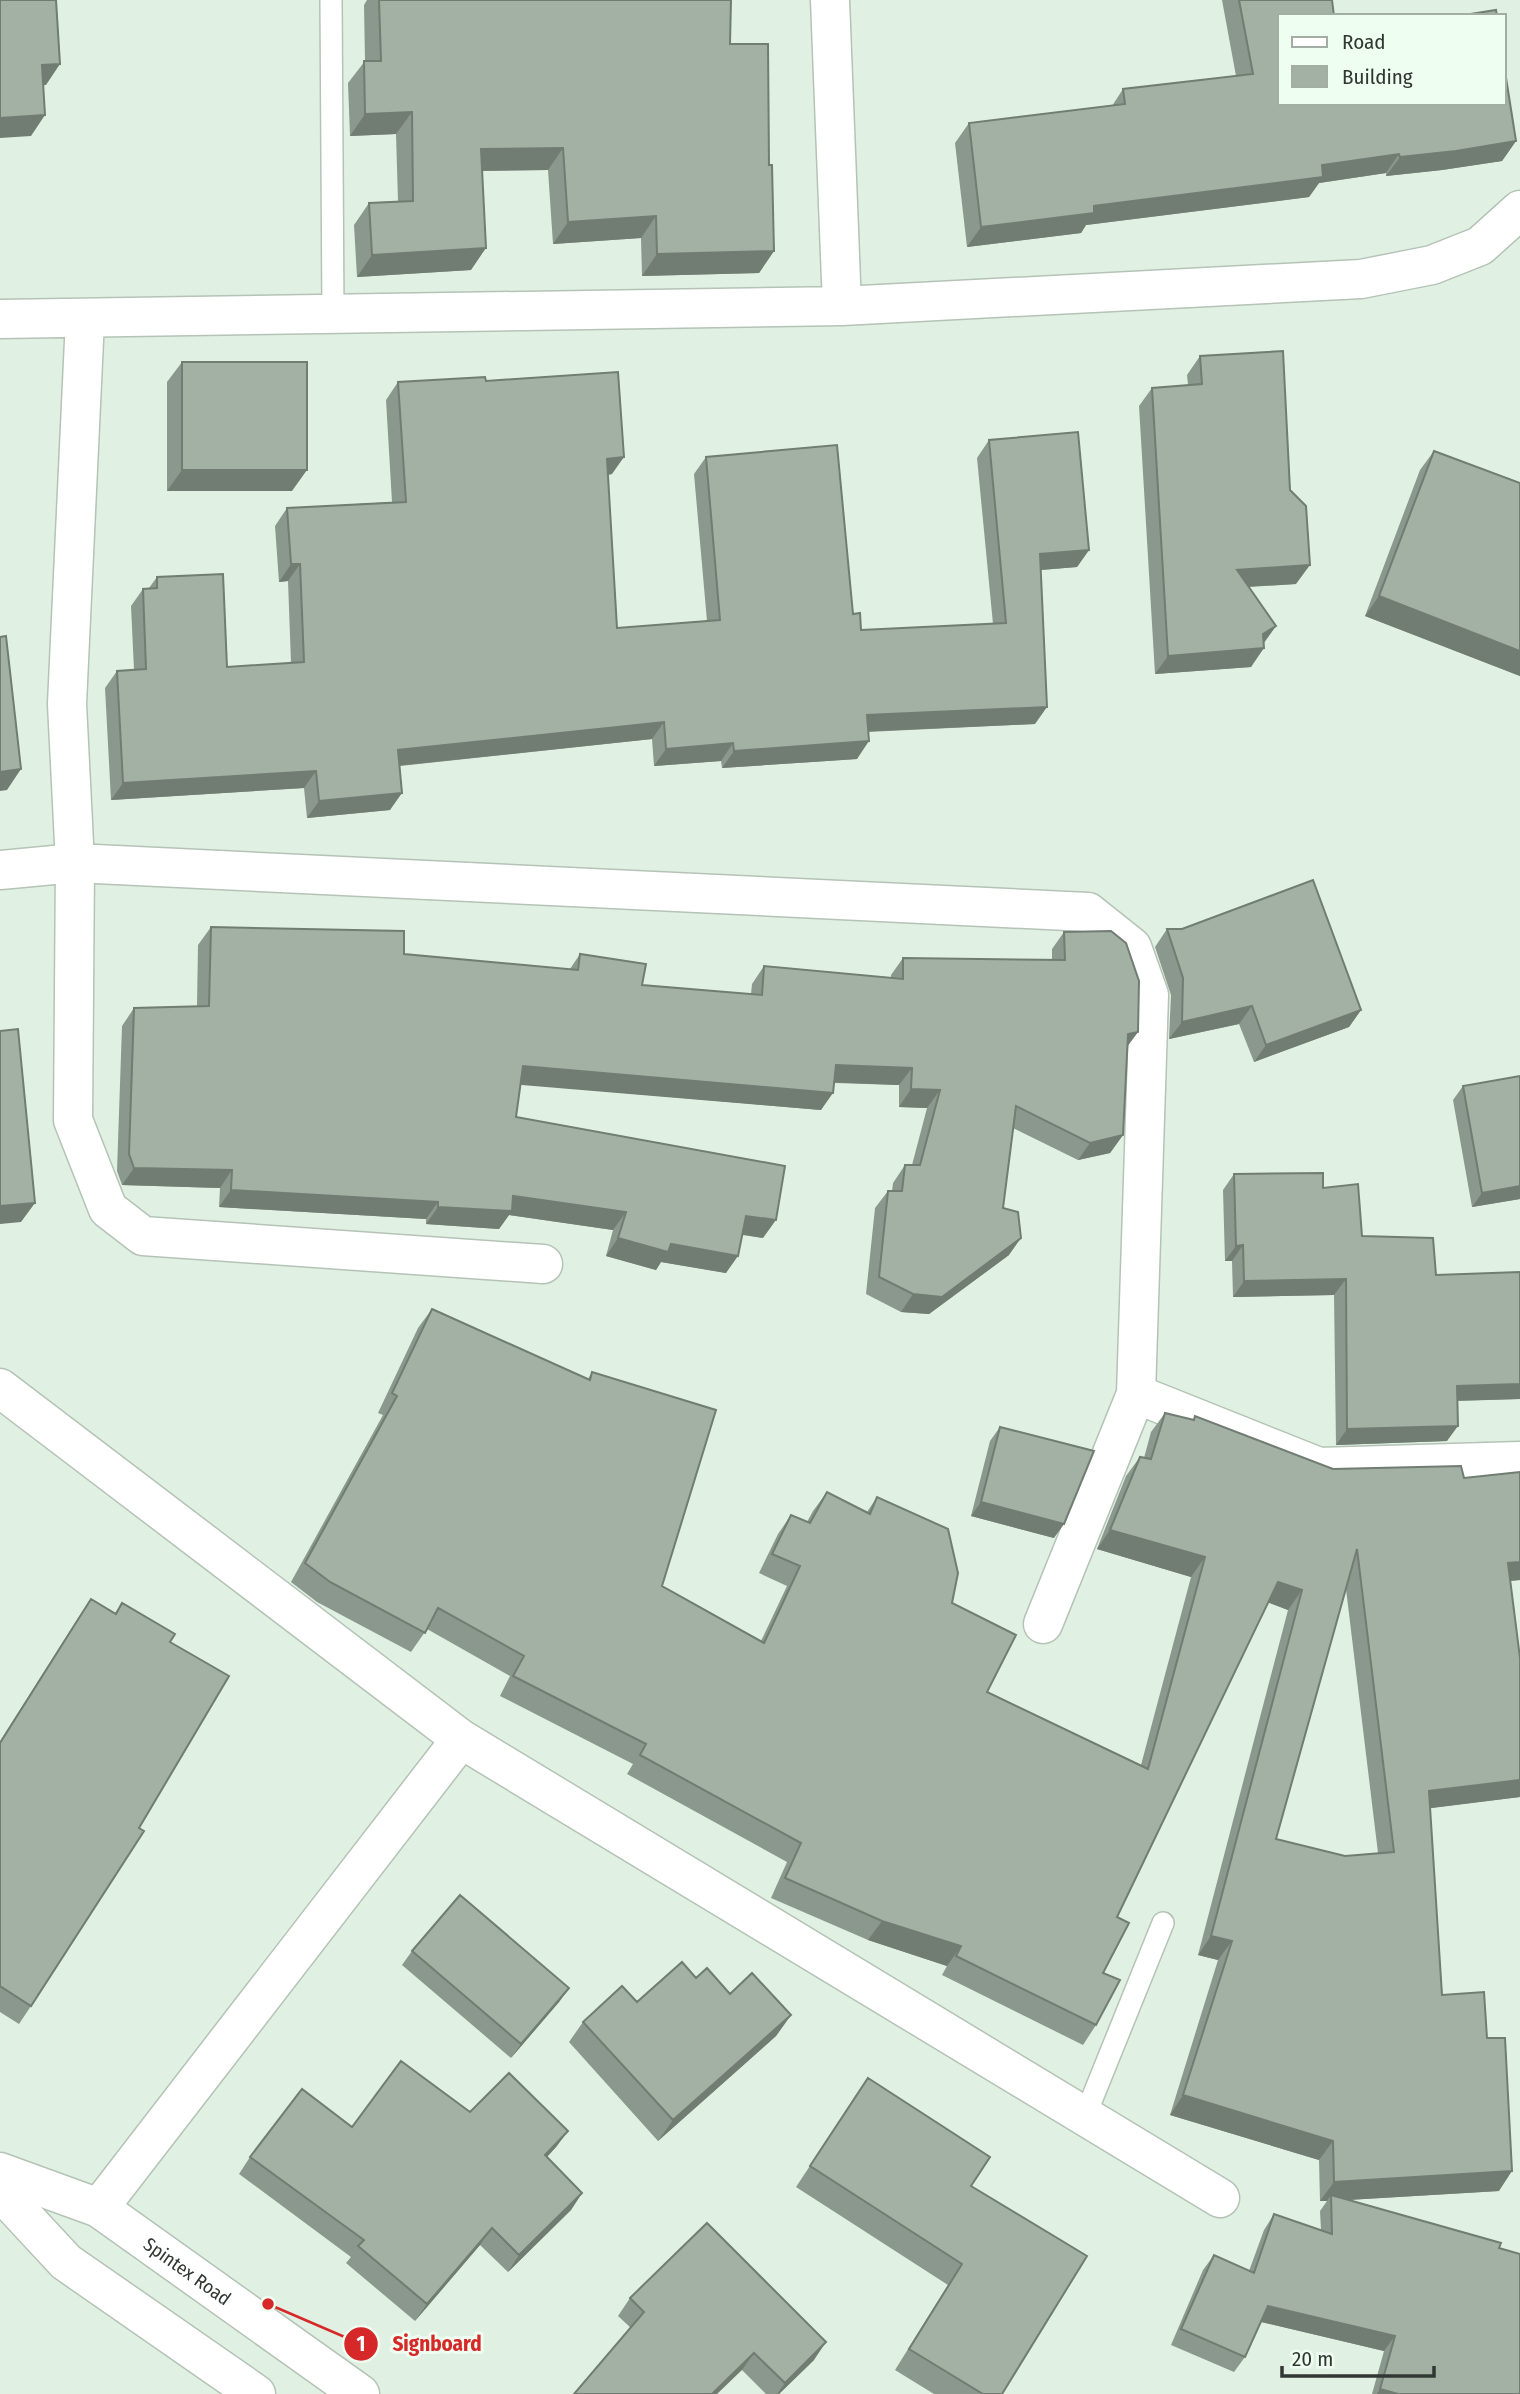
<svg xmlns="http://www.w3.org/2000/svg" width="1520" height="2394" viewBox="0 0 1520 2394" font-family="'Fira Sans Condensed',sans-serif">
<style>
.lines{fill:none;stroke-linecap:round;stroke-linejoin:round}
.service-casing{stroke:#b4c3b6;stroke-width:24}
.minor-casing{stroke:#b4c3b6;stroke-width:41}
.secondary-casing{stroke:#b4c3b6;stroke-width:41}
.service{stroke:#fff;stroke-width:21}
.minor{stroke:#fff;stroke-width:38}
.secondary{stroke:#fff;stroke-width:38}
.wall{fill:#8b988d;fill-rule:evenodd}
.shaded-wall{fill:#717c73}
.building{fill:#a2b1a4;stroke:#717c73;stroke-width:2;fill-rule:evenodd}
.labels{text-anchor:middle;dominant-baseline:central;stroke-width:6;stroke-linejoin:round;paint-order:stroke}
.street-label{font-size:19px;fill:#313732;stroke:#eefef0}
.leader{fill:none;stroke:#d62828;stroke-width:2.5}
.callout-dot{fill:#d62828;stroke:#eefef0;stroke-width:2.5}
.mark-label{font-size:21px;text-anchor:middle;font-weight:bold;fill:#fff}
.callout-label{font-size:21px;text-anchor:middle;font-weight:bold;fill:#d62828;stroke:#eefef0;stroke-width:6;stroke-linejoin:round;paint-order:stroke}
</style>
<rect width="100%" height="100%" fill="#e0f1e3"/>
<g class="lines">
<defs>
<path id="service" d="M331,0L333,315
M1085,2116L1163,1923"/>
<path id="minor" d="M830,0L842,306
M0,319L842,306L1361,279L1432,265L1480,246L1520,210
M85,319L67,704L75,863L73,1120L108,1209L143,1236L543,1264
M0,870L75,863L1088,912L1132,947L1149,995L1136,1394L1043,1624
M0,1388L461,1739L1220,2198
M1136,1394L1319,1467L1520,1461
M99,2208L461,1739"/>
<g id="secondary">
<path id="s1" d="M0,2172L99,2208L360,2394"/>
<path d="M0,2191L66,2262L256,2394"/>
</g>
</defs>
<!-- service casing -->
<use href="#service" class="service-casing"/>
<!-- minor casing -->
<use href="#minor" class="minor-casing"/>
<!-- secondary casing -->
<use href="#secondary" class="secondary-casing"/>
<!-- service -->
<use href="#service" class="service"/>
<!-- minor -->
<use href="#minor" class="minor"/>
<!-- secondary -->
<use href="#secondary" class="secondary"/>
</g>
<!-- wall -->
<path class="wall" d="M367,0H731L730,44L769,165L774,251L759,273L642,276L641,238L553,244L548,170L482,171L471,270L357,277L354,225L369,203L398,201L396,134L350,136L348,83L365,61L364,5Z
M1222,0H1332L1280,16L1516,141L1502,161L1442,170L1386,176V173L1319,183L1309,197L1086,225L1081,233L967,247L955,143L969,123L1112,106L1123,89L1236,76Z
M1200,356L1290,490L1296,584L1249,587L1276,626L1263,644L1251,667L1155,674L1139,406L1152,388L1188,385L1187,375Z
M182,362L292,491H167V382Z
M486,381L612,474L608,475L617,628L707,621L694,474L706,457L853,614L861,630L993,624L977,458L989,440L1089,550L1077,567L1041,570L1035,724L868,732L857,759L722,768L721,761L654,766L652,739L400,766L390,810L307,818L304,788L111,800L105,688L117,671L134,670L131,606L143,589L149,588L157,577L227,667L291,663L288,581L279,582L275,526L287,508L392,502L386,400L398,382Z
M1434,451L1520,483V676L1365,616L1420,470Z
M211,927L404,954L570,969L580,954L642,985L751,994L752,984L764,966L891,978V975L903,958L1052,960V949L1064,932L1138,1032L1127,1047L1123,1135L1110,1153L1078,1160L1013,1128L1003,1208L1009,1255L929,1314L901,1312L866,1294L875,1208L888,1191H892L893,1183L905,1165H912L927,1108L899,1107V1085L834,1083L821,1110L520,1084L516,1117L763,1238L742,1235L726,1273L661,1262L656,1270L606,1256L613,1230L509,1215L499,1229L426,1224V1219L219,1207L220,1188L122,1185L117,1171L122,1026L134,1008L197,1006L198,945Z
M1167,929L1361,1010L1349,1027L1254,1062L1239,1024L1169,1039L1171,995L1155,947Z
M1520,1076V1199L1472,1207L1453,1100L1463,1086Z
M1234,1174L1323,1188L1362,1236L1436,1275L1520,1272V1399L1457,1401L1447,1441L1336,1445L1334,1295L1233,1297L1232,1261H1225L1223,1190Z
M432,1309L588,1379L592,1372L662,1586L761,1641L787,1586L759,1573L778,1534L791,1515L807,1522L813,1511L827,1492L867,1512L877,1497L952,1603L987,1692L1141,1765L1191,1577L1097,1549L1126,1476L1140,1457L1144,1458L1151,1432L1165,1413L1193,1420L1195,1416L1333,1469L1464,1478L1520,1472V1580L1510,1581L1520,1658V1797L1430,1808L1442,1995L1499,2191L1347,2200L1499,2248L1520,2394H1372L1384,2351L1261,2322L1245,2357L1234,2372L1171,2345L1203,2270L1214,2255L1249,2271L1264,2230L1274,2214L1321,2230L1320,2211L1327,2201H1320L1319,2160L1170,2115L1218,1960L1198,1955L1288,1610L1268,1602L1117,1917L1103,1973L1096,2025L1083,2045L942,1975L947,1966L868,1940L771,1898L787,1862L627,1774L633,1764L500,1696L510,1676L427,1629L411,1652L317,1602L291,1582L383,1415L378,1413L418,1328ZM1346,1589L1378,1853L1345,1856L1276,1839Z
M1000,1427L1054,1538L971,1516L990,1441Z
M91,1599L115,1613L122,1603L170,1642L31,2006L19,2024L0,2012V1741L78,1618Z
M412,1951L569,1988L559,2002L511,2058L402,1965Z
M696,1978L730,1994L791,2015L776,2036L658,2141L569,2042L583,2022L637,2002Z
M868,2078L971,2186L1002,2394H934L895,2370L948,2285L796,2187Z
M470,2112L568,2131L556,2147L547,2157L582,2193L571,2210L508,2272L480,2245L415,2321L346,2263L351,2257L239,2174L250,2157L352,2127Z
M630,2298L814,2360L779,2394H766L742,2370L631,2328L618,2316Z"/>
<!-- shaded-wall -->
<path class="shaded-wall" d="M60,64L46,85L27,86L42,65Z
M412,112L396,134L350,136L365,114Z
M45,115L31,136L0,138V118Z
M1516,141L1502,161L1442,170L1386,176L1400,157Z
M563,148L548,170L465,171L481,149Z
M1399,154L1386,173L1319,183L1309,197L1086,225L1081,233L967,247L981,227L1322,165Z
M656,216L641,238L553,244L568,222Z
M486,248L471,270L357,277L372,255Z
M774,251L759,273L642,276L657,254Z
M624,457L612,474L595,476L607,459Z
M182,470H307L292,491H167Z
M1089,550L1077,567L1028,571L1040,554Z
M291,564H300L288,581L279,582Z
M1310,565L1296,584L1224,588L1237,570Z
M1379,596L1520,651V676L1365,616Z
M1276,626L1263,644L1264,648L1251,667L1155,674L1168,656L1263,634Z
M1047,707L1035,724L855,732L867,715Z
M664,722L652,739L386,767L398,750Z
M869,741L857,759L722,768L734,751Z
M733,743L721,761L654,766L666,749Z
M21,769L7,790L0,791V772Z
M316,771L304,788L111,800L123,783Z
M402,793L390,810L307,818L319,801Z
M1252,1006L1239,1024L1169,1039L1182,1022Z
M1361,1010L1349,1027L1254,1062L1266,1045Z
M1138,1032L1125,1049L1128,1034Z
M836,1065L912,1068L899,1085L823,1082Z
M523,1066L833,1093L821,1110L510,1084Z
M911,1089L940,1090L927,1108L899,1107Z
M1123,1135L1110,1153L1078,1160L1090,1143Z
M134,1168L232,1170L220,1188L122,1185Z
M1520,1186V1199L1472,1207L1482,1193Z
M231,1190L438,1202L426,1219L219,1207Z
M513,1196L626,1212L613,1230L509,1215L499,1229L426,1224L438,1207Z
M35,1203L21,1222L0,1224V1206Z
M746,1216L776,1220L763,1238L734,1233Z
M618,1238L671,1244L738,1256L726,1273L661,1262L656,1270L606,1256Z
M1021,1238L1009,1255L929,1314L901,1312L913,1294Z
M1243,1245L1232,1261H1225L1236,1246Z
M1346,1279L1334,1295L1233,1297L1244,1281Z
M1520,1384V1399L1446,1401L1457,1386Z
M1458,1426L1447,1441L1336,1445L1347,1429Z
M981,1502L1064,1524L1054,1538L971,1516Z
M1110,1530L1205,1557L1191,1577L1097,1549Z
M1520,1562V1580L1495,1582L1508,1563Z
M1278,1582L1302,1590L1288,1610L1264,1601Z
M1520,1780V1797L1416,1810L1429,1791Z
M882,1921L961,1946L947,1966L868,1940Z
M1211,1936L1232,1941L1218,1960L1198,1955Z
M569,1988L559,2002L511,2058L521,2044Z
M791,2015L776,2036L658,2141L673,2120Z
M1183,2095L1333,2141L1319,2160L1170,2115Z
M568,2131L556,2147L533,2172L545,2155Z
M1512,2171L1499,2191L1331,2201V2195L1327,2201H1320L1334,2182Z
M582,2193L571,2210L508,2272L519,2255Z
M492,2228L480,2245L415,2321L427,2304Z
M1268,2306L1395,2336L1384,2351L1257,2321Z
M826,2342L814,2360L779,2394H777L785,2383Z
M754,2353L742,2370L717,2394H712Z
M1380,2389L1398,2394H1377Z"/>
<!-- building -->
<path class="building" d="M0,0H56L60,64L42,65L45,115L0,118Z
M379,0H731L730,44H768L769,165H772L774,251L657,254L656,216L568,222L563,148L481,149L486,248L372,255L369,203L413,201L412,112L365,114L364,61H381Z
M1239,0H1332L1334,16H1280V103H1504V65L1516,141L1456,151L1400,157L1399,154L1322,165L1323,177L1094,206V213L981,227L969,123L1125,104L1123,89L1253,74Z
M1496,10L1497,16H1458Z
M1283,351L1290,490L1306,506L1310,565L1237,570L1276,626L1263,634L1264,648L1168,656L1152,388L1202,384L1200,356Z
M182,362H307V470H182Z
M618,372L624,457L607,459L617,628L720,620L706,457L837,445L853,614L860,613L861,630L1006,623L989,440L1078,432L1089,550L1040,554L1047,707L867,715L869,741L734,751L733,743L666,749L664,722L398,750L402,793L319,801L316,771L123,783L117,671L146,669L143,589L157,588V577L223,574L227,667L304,662L300,564H291L287,508L406,502L398,382L485,377L486,381Z
M1434,451L1520,483V651L1379,596Z
M6,636L21,769L0,772V637Z
M1313,880L1361,1010L1266,1045L1252,1006L1182,1022L1183,978L1167,929H1182Z
M211,927L404,931V954L578,970L580,954L646,964L642,985L762,995L764,966L903,979V958L1065,960L1064,932L1111,931L1126,943L1139,981L1138,1032L1128,1034L1123,1135L1090,1143L1016,1106L1003,1208L1018,1212L1021,1238L942,1297L913,1294L879,1277L888,1191H902L905,1165H920L940,1090L911,1089L912,1068L836,1065L833,1093L523,1066L516,1117L785,1166L776,1220L746,1216L738,1256L671,1244L668,1252L618,1238L626,1212L513,1196L512,1211L438,1207V1202L231,1190L232,1170L134,1168L129,1154L134,1008L209,1006Z
M18,1029L35,1203L0,1206V1031Z
M1520,1076V1186L1482,1193L1463,1086Z
M1323,1173V1188L1358,1184L1362,1236L1433,1238L1436,1275L1520,1272V1384L1457,1386L1458,1426L1347,1429L1346,1279L1244,1281L1243,1245L1236,1246L1234,1174Z
M432,1309L590,1380L592,1372L716,1410L662,1586L764,1643L800,1566L772,1554L791,1515L810,1523L827,1492L870,1514L877,1497L948,1529L958,1573L952,1603L1016,1635L987,1692L1148,1769L1205,1557L1110,1530L1140,1457L1151,1459L1165,1413L1194,1420L1195,1416L1333,1469L1461,1466L1464,1478L1520,1472V1562L1508,1563L1520,1658V1780L1429,1791L1442,1995L1484,1992L1487,2038H1505L1512,2171L1334,2182L1333,2141L1183,2095L1232,1941L1211,1936L1302,1590L1278,1582L1117,1917L1129,1923L1103,1973L1120,1980L1096,2025L956,1956L961,1946L882,1921L785,1878L801,1843L640,1755L646,1744L513,1676L524,1656L438,1608L425,1633L330,1582L305,1563L397,1396L392,1393ZM1357,1549L1394,1852L1345,1856L1276,1839Z
M1000,1427L1094,1451L1064,1524L981,1502Z
M91,1599L116,1614L122,1603L175,1634L170,1642L229,1676L139,1828L144,1831L31,2006L0,1986V1743Z
M460,1895L569,1988L521,2044L412,1951Z
M682,1962L696,1978L707,1968L730,1994L752,1973L791,2015L673,2120L583,2022L622,1986L637,2002Z
M401,2061L470,2112L509,2073L568,2131L545,2155L582,2193L519,2255L492,2228L427,2304L358,2246L364,2240L250,2157L302,2089L352,2127Z
M868,2078L990,2157L971,2186L1087,2256L1002,2394H983L909,2349L962,2264L810,2166Z
M1331,2195L1501,2243L1499,2248L1520,2254V2394H1398L1380,2389L1395,2336L1268,2306L1245,2357L1181,2329L1214,2255L1254,2273L1274,2214L1332,2234Z
M707,2223L826,2342L785,2383L754,2353L712,2394H574L644,2312L630,2298Z"/>
<g class="labels">
<!-- street labels -->
<g class="street-label">
<text stroke="none"><textPath href="#s1" startOffset="214">Spintex Road</textPath></text>
</g>
</g>
<!-- callouts -->
<path class="leader" d="M268 2304L361 2344"/>
<g class="callout-dot">
<circle cx="268" cy="2304" r="7"/>
<circle cx="361" cy="2344" r="18"/>
</g>
<g class="mark-label">
<text x="361" y="2351">1</text>
</g>
<g class="callout-label">
<text x="437" y="2351">Signboard</text>
</g>
<!-- legend -->
<rect x="1278" y="14" width="228" height="91" fill="#eefef0" stroke="#a2aea4" stroke-width="2"/>
<rect x="1292" y="37" width="35" height="10" fill="#ffffff" stroke="#a2aea4" stroke-width="2"/>
<text x="1342" y="49" font-size="21" fill="#313732">Road</text>
<rect x="1292" y="66" width="35" height="21" fill="#a2b1a4" stroke="#a2aea4" stroke-width="2"/>
<text x="1342" y="84" font-size="21" fill="#313732">Building</text>
<!-- scale -->
<path d="M1282 2366v10h152v-10" fill="none" stroke="#313732" stroke-width="3.5"/>
<text x="1292" y="2366" font-size="21" fill="#313732" stroke="#eefef0" stroke-width="5" paint-order="stroke">20 m</text>
</svg>
